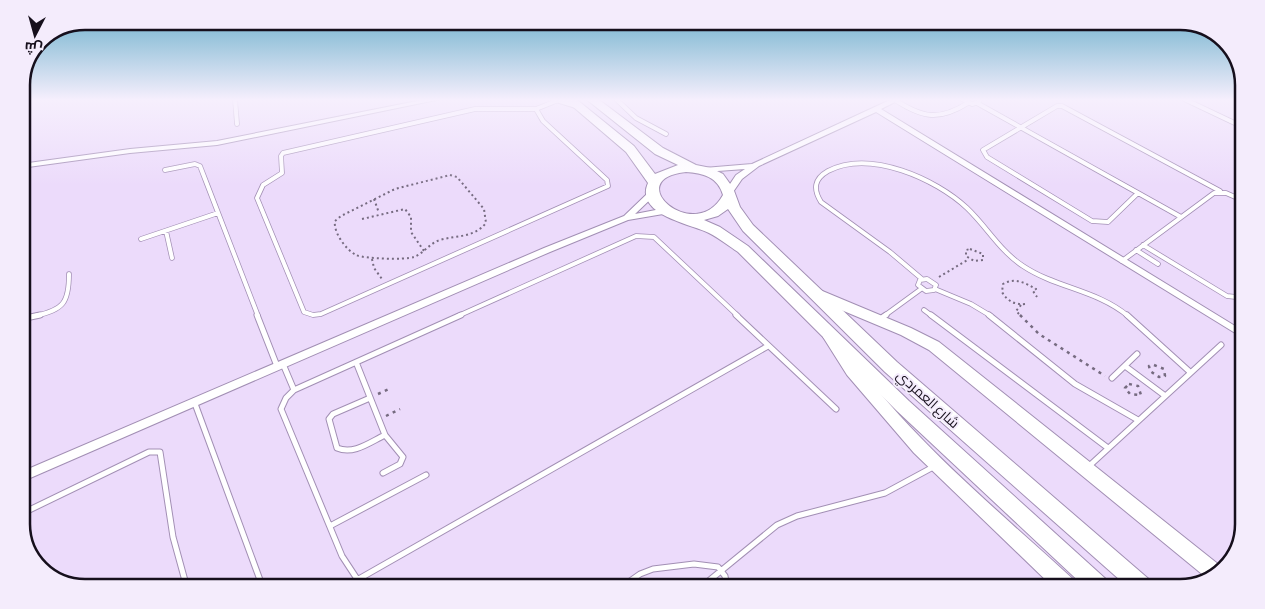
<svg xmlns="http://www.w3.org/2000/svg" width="1265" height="609" viewBox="0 0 1265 609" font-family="'Asap Condensed',Cairo,sans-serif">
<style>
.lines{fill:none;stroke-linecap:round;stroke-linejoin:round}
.lane-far1-casing{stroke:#a28fb4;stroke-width:5.5}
.lane-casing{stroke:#a28fb4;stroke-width:7}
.street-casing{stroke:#a28fb4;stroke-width:2}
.secondary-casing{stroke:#a28fb4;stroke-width:2}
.primary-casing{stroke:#a28fb4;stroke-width:2}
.path-far1{stroke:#766b80;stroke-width:2;stroke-dasharray:2 3;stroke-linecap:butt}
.path{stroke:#766b80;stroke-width:2.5;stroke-dasharray:3 4.5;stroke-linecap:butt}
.lane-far1{stroke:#fff;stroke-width:4}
.lane{stroke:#fff;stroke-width:5}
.street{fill:#fff;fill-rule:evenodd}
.secondary{fill:#fff;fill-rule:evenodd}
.primary{fill:#fff;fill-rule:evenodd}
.labels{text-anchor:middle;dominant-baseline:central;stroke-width:4;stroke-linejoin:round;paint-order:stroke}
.street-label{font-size:14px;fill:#160f1c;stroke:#f4ecfc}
.rim{fill:none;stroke:#160f1c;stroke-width:2.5}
</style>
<rect width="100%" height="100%" fill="#ecdbfb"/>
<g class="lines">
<defs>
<path id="lane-far1" d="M235,99L237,124
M616,99L636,118L666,134
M962,99L972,104L979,102V99
M1184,99L1243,127
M895,100C923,118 939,121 968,103
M977,103L1181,217
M475,109H536L543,121L607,180L608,186L321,314L313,315L304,312L257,198L263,185L282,173L281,156L283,153Z
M536,109L556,101
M165,170L195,164L200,166L258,316
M1138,193L1108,222L1092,221L987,157L983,150L1057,106H1062L1220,191
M166,231L172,258
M141,239L218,213
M1143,245L1227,296L1236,297L1241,294
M1136,250L1158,264
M1122,261L1214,193H1226L1242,200
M922,279L890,252L821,202C813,189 814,179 828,171C870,149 936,179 967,208C987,227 1000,251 1023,266C1056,288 1097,290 1128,316
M927,279L936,285L934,290L926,291L918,285L920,280Z
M935,289L971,304L991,316
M924,310L932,316
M35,316C63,310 69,303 69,274
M458,316L636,236L654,237L738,316
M884,316L921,289"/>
<path id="lane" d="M257,315L277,366
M736,315L836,409
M931,315L1108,448
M989,315L1075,384L1138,420
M1127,315L1190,372
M21,319L40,315
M880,319L886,315
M356,362L385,435L403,457L400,464L383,473
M283,364L294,390
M1125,366L1164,395
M1112,378L1137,354
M370,398L333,414L329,419L337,448C354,455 370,442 385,435
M194,401L263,588
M1088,467L1221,345
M21,514L149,452H160L173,537L187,588
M330,526L426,475
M357,580L768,346
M363,588L342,556L281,409L286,398L294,390L461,315
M620,588L640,574L653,569L694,564L718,567L725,576L727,588
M700,588L777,525L797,516L885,493L935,466"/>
<path id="street" d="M427,99H441L217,145L130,153L21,168V164L130,149L217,141Z
M892,99H901L881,109L1240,329V336L876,112L759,166L742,179L731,195H725L724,193L736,175L745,169L704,172L700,170L704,168L752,164Z
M649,192H652L656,194L635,214L666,208L669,209L670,211L669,213L628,220L550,252L21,482V472L544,248L624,216Z"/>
<path id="secondary" d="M546,99H564L584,106L579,109Z
M820,290L911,328L939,342L1223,568L1215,577L1208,579L929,350L901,335L815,299L813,295Z
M830,331L835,333C898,429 991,504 1075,581L1077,588H1054L914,453L847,375L823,337L825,333Z"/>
<path id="primary" d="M564,99H576L634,146L655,174L678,165L655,154L586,99H598L663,148L696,165L711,168L723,174L733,188L740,207L753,225L897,362L1151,581L1154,588H1129L885,372L743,231L728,209L718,216L704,220L720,227L748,246L909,401L1108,581L1111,588H1086L897,411L738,252C729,246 719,238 709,233C691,224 634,215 648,183L626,152ZM686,172C703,173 718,177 723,195C695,246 619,179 686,172Z"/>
</defs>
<!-- lane-far1 casing -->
<use href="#lane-far1" class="lane-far1-casing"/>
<!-- lane casing -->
<use href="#lane" class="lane-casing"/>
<!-- street casing -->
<use href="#street" class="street-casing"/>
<!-- secondary casing -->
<use href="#secondary" class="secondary-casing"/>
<!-- primary casing -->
<use href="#primary" class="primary-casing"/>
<!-- path-far1 -->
<path class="path-far1" d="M450,175L457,177L484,209L486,223C474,238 457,235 440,240C430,243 424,253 414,257C405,260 365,259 356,255C346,250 333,232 335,221L341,216L395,189Z
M374,199L379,213
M362,219L405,209L411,217V232L424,251
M970,249L983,254V260L974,261L966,256V250Z
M372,259L374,268L382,279
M939,277L969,259
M1025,304C1015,305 1007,301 1002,292L1003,284C1015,277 1025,283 1036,289L1033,291L1037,297
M1021,305L1016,311L1021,316"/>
<!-- path -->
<path class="path" d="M1020,315L1039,334L1105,376
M1154,365L1164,369L1165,376L1159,377L1150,371L1149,366Z
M1129,384L1138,386L1141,395L1130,394L1125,388Z
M378,394L389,389
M386,416L400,409"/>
<!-- lane-far1 -->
<use href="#lane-far1" class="lane-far1"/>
<!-- lane -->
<use href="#lane" class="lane"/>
<!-- street -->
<use href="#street" class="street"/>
<!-- secondary -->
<use href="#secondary" class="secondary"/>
<!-- primary -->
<use href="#primary" class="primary"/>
</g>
<!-- sky -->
<linearGradient id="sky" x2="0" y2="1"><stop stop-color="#61abc8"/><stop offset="0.54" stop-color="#f6effd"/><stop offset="1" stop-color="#f6effd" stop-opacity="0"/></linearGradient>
<rect width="1265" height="185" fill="url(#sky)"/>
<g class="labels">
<!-- street labels -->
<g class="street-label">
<text transform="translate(928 399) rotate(42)">شارع العمردي</text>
</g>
</g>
<!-- crop -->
<path d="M0 0H1265V609H0ZM85 30H1180A55 55 0 0 1 1235 85V524A55 55 0 0 1 1180 579H85A55 55 0 0 1 30 524V85A55 55 0 0 1 85 30Z" fill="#f4ecfc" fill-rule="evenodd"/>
<path class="rim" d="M85 30H1180A55 55 0 0 1 1235 85V524A55 55 0 0 1 1180 579H85A55 55 0 0 1 30 524V85A55 55 0 0 1 85 30Z"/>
<!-- north arrow -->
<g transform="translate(35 35) rotate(186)" stroke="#f4ecfc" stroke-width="4" paint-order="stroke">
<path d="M0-4L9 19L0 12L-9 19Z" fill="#160f1c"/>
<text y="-8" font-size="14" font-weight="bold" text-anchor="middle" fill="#160f1c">ش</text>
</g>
</svg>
